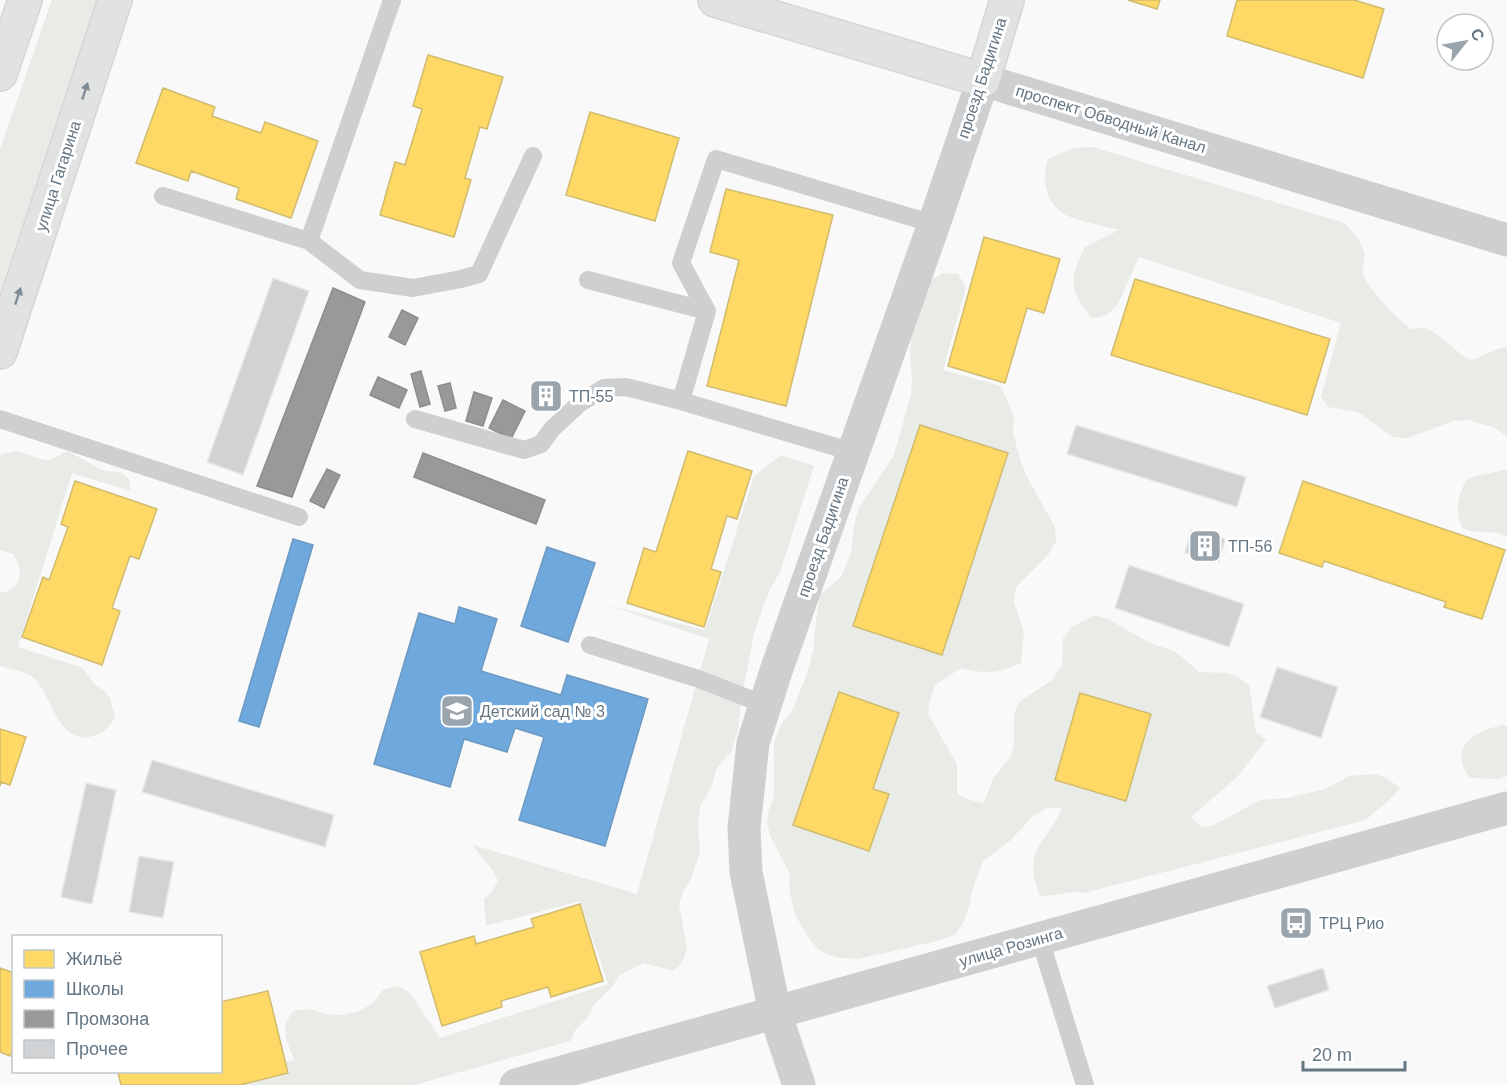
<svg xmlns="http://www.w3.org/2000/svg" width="1507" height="1085" viewBox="0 0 1507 1085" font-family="Arial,sans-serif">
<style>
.green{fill:#e8ebe6}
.homes{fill:#ffd966;stroke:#d1bb6f;stroke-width:1.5}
.schools{fill:#6fa8dc;stroke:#6c99c1;stroke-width:1.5}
.industry{fill:#999;stroke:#898e92;stroke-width:1.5}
.building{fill:#d0d2d3;stroke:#e8e8e8;stroke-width:1.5}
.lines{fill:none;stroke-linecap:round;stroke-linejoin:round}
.secondary-casing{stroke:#d5d6d7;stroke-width:36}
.primary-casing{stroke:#d5d6d7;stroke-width:36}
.service{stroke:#cecfd0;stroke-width:18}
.minor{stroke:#cecfd0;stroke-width:33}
.tertiary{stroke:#cecfd0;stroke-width:33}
.secondary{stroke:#e1e2e2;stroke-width:33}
.primary{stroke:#e1e2e2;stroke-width:33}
.oneway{fill:#7e8c96}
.labels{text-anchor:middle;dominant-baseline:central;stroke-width:6;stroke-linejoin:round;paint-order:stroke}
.street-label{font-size:16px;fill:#657683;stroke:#fff}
.poi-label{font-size:16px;fill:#657683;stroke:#fff;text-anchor:start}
</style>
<rect width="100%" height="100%" fill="#f9f9f9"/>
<!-- green -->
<path class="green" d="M52,0H102L0,298V149Z
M1093,147L1344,223C1352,231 1362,241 1364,253C1366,259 1362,266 1363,272C1366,289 1397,317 1410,329C1414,329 1420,328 1425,328C1437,331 1457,353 1470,360C1483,357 1493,349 1507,347V437L1496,428L1468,420L1453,421L1408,438L1393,437L1358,412L1328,407L1321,396L1341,323L1139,257L1118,304L1107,315L1092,319C1070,291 1068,280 1085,247L1119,230C1102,225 1084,223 1068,216C1047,207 1039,177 1049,158L1074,148Z
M943,273L958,274L966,287L943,370L1001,386L1014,417L1013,433L1021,462L1027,477L1055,527L1056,542L1048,555L1016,587L1014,602L1024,632L1021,663C998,674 986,674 961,668L935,685L930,700L928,714L957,764V794L970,800L984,803L993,779L1011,756L1014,744V714L1019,702L1052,680L1062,666L1063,638L1072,627L1095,615L1108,619L1148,642L1176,652L1199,672C1222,674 1229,668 1249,685L1256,732L1266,740L1238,776L1191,817L1201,827L1214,825L1260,800L1287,798L1325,789L1349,776L1376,774L1388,779L1400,788C1390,801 1377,809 1366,820L1084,893C1068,890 1056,896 1040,896C1021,848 1046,846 1062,808H1047L1032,817L1011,840L983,861L972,891L969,906L964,921L956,934L941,940L858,959L841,958L828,955L817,948L807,936L794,912L789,887L790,874L770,836L767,822L769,809L774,797V744L778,731L784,720L792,711L807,674L814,648V635L820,595L841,577L851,553L854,526L858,510L894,455L911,394L912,381L910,353L912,327L923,290L933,279Z
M14,451C25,452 41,461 49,460C55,459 62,453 68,451L102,470L122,473L129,479L131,491L72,473L18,647L83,668L95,685L103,690L110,698L115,718C109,728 101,735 89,737C58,742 52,697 35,679C25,670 12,670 0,666V593C23,590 24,570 13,554L0,550V455Z
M781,455L814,466L780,572L769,591L754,633L743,690L738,730L731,752L716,769L713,783L700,807L698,823L700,852L691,879L683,891L679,905L687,947L683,961L673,971L644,963L620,975L612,987L593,1006L587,1019L576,1029L570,1041L414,1085H221L243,1073L294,1060L286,1039L285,1024L293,1011L310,1009L326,1014L343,1015L360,1011L373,1003L383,990L398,986L410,993L440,1038L608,984L580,901L486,926L484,899L492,892L498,881C493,867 481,858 473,845L637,894L709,639L607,605L705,630L754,476Z
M1507,469V536C1489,529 1481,535 1463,529C1454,512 1458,497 1466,480C1480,473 1493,474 1507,469Z
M1503,725L1507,726V776L1499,779L1470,778C1447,747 1474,731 1503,725Z"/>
<!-- homes -->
<path class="homes" d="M1128,0H1160L1157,9Z
M1237,0H1354L1384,9L1363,78L1227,36Z
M428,55L503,77L487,129L480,127L465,178L471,180L454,237L380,215L395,162L405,165L422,109L413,106Z
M163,88L215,107L212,116L261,133L265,122L318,141L291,218L236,199L239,188L191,171L188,181L136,163Z
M590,112L679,138L655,221L566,195Z
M726,189L833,215L786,406L707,386L739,260L710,252Z
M984,237L1060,259L1044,313L1027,308L1005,383L948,366Z
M1135,279L1330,339L1307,415L1111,355Z
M920,425L1008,453L942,655L853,626Z
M688,451L752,471L737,519L727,516L711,569L721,572L704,627L627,603L644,548L656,552Z
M75,481L157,509L139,559L130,556L112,608L120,611L102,665L22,637L43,577L49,580L68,527L61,524Z
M1303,481L1505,550L1482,619L1444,607L1446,602L1324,561L1322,567L1279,553Z
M839,692L899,713L873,789L889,794L869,851L793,825Z
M1080,693L1151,714L1126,801L1055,780Z
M0,729L26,737L10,785L1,782L0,786Z
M580,904L603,981L551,997L548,987L501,1001L502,1007L442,1026L420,952L474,936L476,944L534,927L531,919Z
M0,968L14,973V1045L10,1056L0,1052Z
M268,991L288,1073L240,1085H121L118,1072H220V1002Z"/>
<!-- schools -->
<path class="schools" d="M293,539L313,545L259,727L239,721Z
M547,547L595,563L568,642L521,626Z
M459,607L497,619L481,671L561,695L567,675L648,699L605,846L519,820L544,737L515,728L507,752L464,739L450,787L374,764L419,613L455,624Z"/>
<!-- industry -->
<path class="industry" d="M333,288L365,302L292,497L257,486Z
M402,310L418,318L405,345L389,337Z
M421,371L430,404L420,407L411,374Z
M378,377L407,390L399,408L370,395Z
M450,383L456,408L445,411L438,386Z
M474,392L492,398L483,426L466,421Z
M503,400L525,411L511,439L489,428Z
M423,453L545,500L536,524L414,477Z
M327,469L340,475L324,508L310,501Z"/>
<!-- building -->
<path class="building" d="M273,278L309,291L243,475L207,462Z
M535,382L561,387L557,410L530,405Z
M1076,425L1246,477L1237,507L1067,454Z
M1191,530L1225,539L1219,562L1185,553Z
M1129,565L1244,604L1229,647L1115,608Z
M1277,667L1338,687L1321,738L1260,717Z
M152,760L334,815L325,847L142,792Z
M86,783L116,790L92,904L61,897Z
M139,856L174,862L163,918L129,912Z
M1323,968L1329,990L1275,1008L1267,986Z"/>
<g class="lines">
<defs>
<path id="secondary" d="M715,0L983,80L1007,0"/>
<path id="primary" d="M0,74L25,0
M0,352L115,0"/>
</defs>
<!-- secondary casing -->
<use href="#secondary" class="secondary-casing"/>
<!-- primary casing -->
<use href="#primary" class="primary-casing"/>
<!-- service -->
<path class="service" d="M163,196L309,241L360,280L413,288L461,279L479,274L533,156
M309,241L392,0
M588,280L707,311
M681,401L853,452
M0,419L299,517
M415,419L524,450L541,444L552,429L580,403L604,388L626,387L681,401L707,311L681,263L716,159L934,224
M590,645L699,679L765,705
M1040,939L1085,1085"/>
<!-- minor -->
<path class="minor" d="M799,1085L775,1013L746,872L744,828L753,743L776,671L934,224L983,80"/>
<!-- tertiary -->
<path class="tertiary" d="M983,80L1507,240
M516,1085L1507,808"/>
<!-- secondary -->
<use href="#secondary" class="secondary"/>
<!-- primary -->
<use href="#primary" class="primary"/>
</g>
<!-- one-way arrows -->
<defs><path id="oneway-solid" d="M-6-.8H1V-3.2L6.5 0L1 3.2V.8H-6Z" transform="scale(1.5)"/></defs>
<g class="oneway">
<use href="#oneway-solid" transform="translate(85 91) rotate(-72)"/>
<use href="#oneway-solid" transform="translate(18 296) rotate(-72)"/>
</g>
<!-- icons -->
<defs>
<symbol id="building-square" viewBox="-11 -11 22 22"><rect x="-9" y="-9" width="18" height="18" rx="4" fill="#99a4ac" stroke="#fff"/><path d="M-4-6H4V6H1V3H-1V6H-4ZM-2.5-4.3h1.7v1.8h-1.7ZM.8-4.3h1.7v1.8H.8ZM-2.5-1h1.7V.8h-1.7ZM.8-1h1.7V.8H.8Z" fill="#fff"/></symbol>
<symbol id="school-square" viewBox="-11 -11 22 22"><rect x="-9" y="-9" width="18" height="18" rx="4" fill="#99a4ac" stroke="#fff"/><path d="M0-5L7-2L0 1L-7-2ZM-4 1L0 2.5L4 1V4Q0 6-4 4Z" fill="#fff"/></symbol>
<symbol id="bus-square" viewBox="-11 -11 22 22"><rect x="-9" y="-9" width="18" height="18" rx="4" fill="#99a4ac" stroke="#fff"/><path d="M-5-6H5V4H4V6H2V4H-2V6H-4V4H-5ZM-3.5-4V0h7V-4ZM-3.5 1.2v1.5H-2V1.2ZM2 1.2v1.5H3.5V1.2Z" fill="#fff"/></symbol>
</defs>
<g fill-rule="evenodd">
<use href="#building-square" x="527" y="377" width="38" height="38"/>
<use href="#building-square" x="1186" y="527" width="38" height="38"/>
<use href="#school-square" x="438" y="692" width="38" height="38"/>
<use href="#bus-square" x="1277" y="904" width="38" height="38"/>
</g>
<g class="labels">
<!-- street labels -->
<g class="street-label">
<text transform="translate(982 78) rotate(-72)">проезд Бадигина</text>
<text transform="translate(1111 119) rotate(17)">проспект Обводный Канал</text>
<text transform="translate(58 176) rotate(-72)">улица Гагарина</text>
<text transform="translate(823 537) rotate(-71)">проезд Бадигина</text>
<text transform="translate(1011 947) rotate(-16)">улица Розинга</text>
</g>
<!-- poi labels -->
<g class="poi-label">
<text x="569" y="396">ТП-55</text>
<text x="1228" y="546">ТП-56</text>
<text x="480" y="711">Детский сад № 3</text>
<text x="1319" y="923">ТРЦ Рио</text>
</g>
</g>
<!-- legend -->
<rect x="12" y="935" width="210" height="138" fill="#ffffff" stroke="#c1c8cd" stroke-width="1.5"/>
<rect x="24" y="950" width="30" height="18" fill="#ffd966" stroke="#c1c8cd" stroke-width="1.5"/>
<text x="66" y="965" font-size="18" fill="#657683">Жильё</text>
<rect x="24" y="980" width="30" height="18" fill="#6fa8dc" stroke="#c1c8cd" stroke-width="1.5"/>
<text x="66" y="995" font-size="18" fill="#657683">Школы</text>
<rect x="24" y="1010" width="30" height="18" fill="#999999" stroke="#c1c8cd" stroke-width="1.5"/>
<text x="66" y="1025" font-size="18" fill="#657683">Промзона</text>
<rect x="24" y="1040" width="30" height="18" fill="#d0d2d3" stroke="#c1c8cd" stroke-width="1.5"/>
<text x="66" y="1055" font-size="18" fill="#657683">Прочее</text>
<!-- north arrow -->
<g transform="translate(1465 42) rotate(59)"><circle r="28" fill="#ffffff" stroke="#c1c8cd" stroke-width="1.5"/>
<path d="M0-4.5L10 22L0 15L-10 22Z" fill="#99a4ac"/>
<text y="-9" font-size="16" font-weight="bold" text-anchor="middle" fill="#657683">С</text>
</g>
<!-- scale -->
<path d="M1303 1061v9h102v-9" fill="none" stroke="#657683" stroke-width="3"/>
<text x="1312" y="1061" font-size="18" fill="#657683" stroke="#ffffff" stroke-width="4.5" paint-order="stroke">20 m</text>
</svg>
